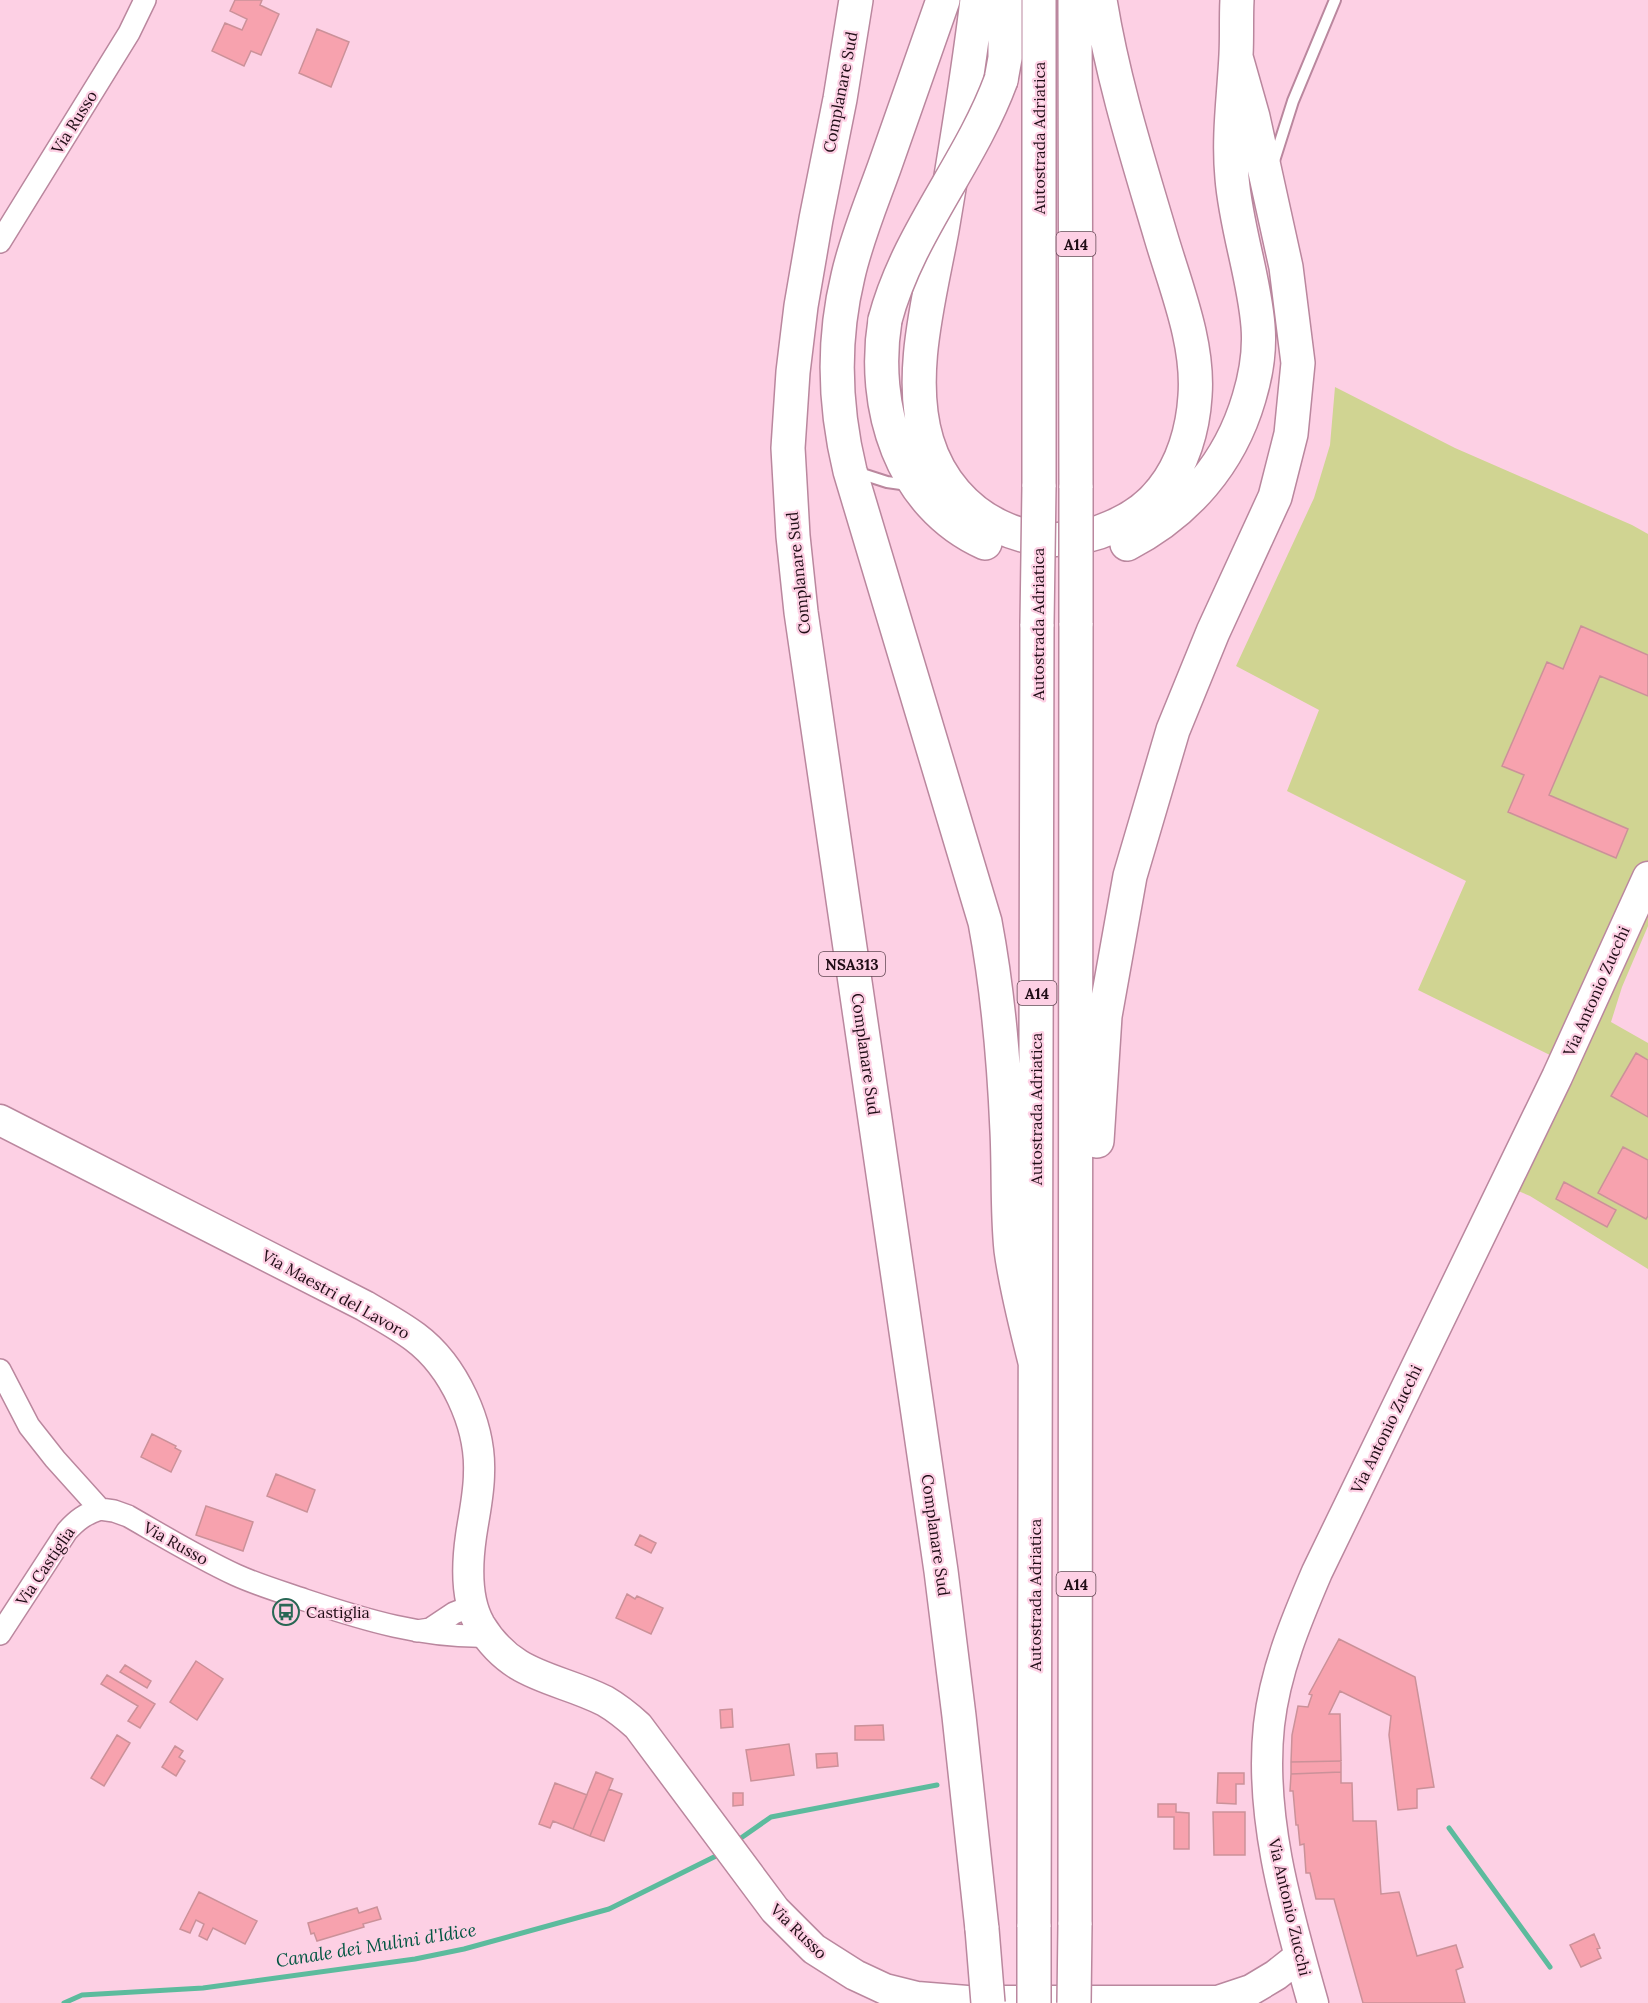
<svg xmlns="http://www.w3.org/2000/svg" width="1648" height="2003" viewBox="0 0 1648 2003" font-family="Lora,serif">
<style>
.green{fill:#d0d492}
.lines{fill:none;stroke-linecap:round;stroke-linejoin:round}
.stream{stroke:#5cbb9d;stroke-width:5}
.building{fill:#f7a2ae;stroke:#cb9199;stroke-width:1.5}
.lane-casing{stroke:#ba879e;stroke-width:14}
.street-casing{stroke:#ba879e;stroke-width:24}
.secondary-casing{stroke:#ba879e;stroke-width:33}
.highway-casing{stroke:#ba879e;stroke-width:36}
.lane{stroke:#fff;stroke-width:10}
.street{stroke:#fff;stroke-width:21}
.secondary{stroke:#fff;stroke-width:30}
.highway{stroke:#fff;stroke-width:33}
.highway-bridge-casing{stroke:#ba879e;stroke-width:36;stroke-linecap:butt}
.highway-bridge{stroke:#fff;stroke-width:33}
.labels{text-anchor:middle;dominant-baseline:central;stroke-width:4.5;stroke-linejoin:round;paint-order:stroke}
.shield{fill:#fdd0e4;stroke:#624753;stroke-width:1.5}
.shield-label{font-size:15px;font-weight:bold;fill:#1f0c15}
.street-label{font-size:16px;fill:#1f0c15;stroke:#fdd0e4}
.poi-label{font-size:16px;fill:#1f0c15;stroke:#fdd0e4;text-anchor:start}
.water-label{font-size:18px;font-style:italic;fill:#005541;stroke:#fdd0e4}
</style>
<rect width="100%" height="100%" fill="#fdd0e4"/>
<!-- green -->
<path class="green" d="M1335,387L1455,448L1632,525L1648,534V926L1622,987L1611,1022L1648,1043V1269L1530,1196L1502,1184L1558,1059L1418,990L1466,881L1287,791L1319,710L1236,666L1314,498L1330,445Z"/>
<g class="lines">
<!-- stream -->
<path class="stream" d="M1449,1828L1550,1967
M741,1838L771,1817L937,1785
M64,2003L82,1995L203,1988L415,1959L464,1949L609,1909L716,1856"/>
</g>
<!-- building -->
<path class="building" d="M235,0H262L260,5L279,14L261,55L251,51L244,66L212,51L225,23L242,30L247,19L230,11Z
M317,29L349,42L331,87L299,73Z
M1581,626L1648,655V696L1600,676L1549,795L1628,829L1616,858L1508,812L1524,775L1502,766L1547,662L1563,669Z
M1636,1053L1648,1060V1117L1611,1096Z
M1623,1147L1648,1160V1216L1646,1219L1598,1193Z
M1564,1182L1616,1210L1607,1227L1556,1199Z
M152,1434L176,1446L175,1448L181,1451L171,1472L141,1457Z
M276,1474L315,1490L307,1512L267,1496Z
M206,1506L253,1522L243,1551L196,1535Z
M640,1535L656,1543L651,1553L635,1545Z
M627,1594L635,1599L637,1596L663,1608L651,1634L616,1618Z
M1339,1639L1415,1677L1434,1787L1417,1789V1808L1398,1810L1389,1735L1391,1716L1340,1691L1329,1714H1340L1341,1761L1291,1762L1292,1735L1298,1706L1308,1707L1312,1695L1309,1694Z
M196,1661L223,1679L197,1720L170,1702Z
M125,1665L151,1681L147,1688L120,1672Z
M107,1675L155,1704L140,1728L128,1721L138,1706L101,1684Z
M732,1709L733,1727L721,1728L720,1710Z
M883,1725L884,1740H855V1726Z
M117,1735L130,1743L104,1786L91,1778Z
M789,1744L794,1775L751,1781L746,1750Z
M175,1746L183,1751L179,1757L185,1761L176,1776L162,1767Z
M837,1753L838,1766L817,1768L816,1754Z
M1341,1761V1772L1291,1774V1762Z
M596,1772L613,1779L590,1836L573,1829Z
M1341,1772V1783H1352L1353,1821H1376L1381,1894L1399,1892L1417,1956L1456,1945L1463,1967L1456,1970L1465,2003H1363L1334,1899H1316L1310,1873H1306L1304,1844L1300,1845L1298,1825H1296L1293,1791H1290L1291,1774Z
M1218,1773H1244V1784H1236V1804L1217,1803Z
M555,1783L587,1795L573,1829L553,1821L550,1828L539,1824Z
M609,1789L622,1794L604,1841L590,1836Z
M733,1793H743V1805L733,1806Z
M1158,1804H1176V1812L1189,1813V1849H1174V1817H1158Z
M1213,1812H1245V1855H1214Z
M199,1892L257,1921L245,1944L213,1928L207,1940L199,1936L204,1924L196,1920L190,1933L180,1929Z
M377,1907L381,1919L363,1924L364,1927L317,1941L314,1933L311,1934L308,1923L357,1908L359,1913Z
M1594,1934L1600,1948L1597,1949L1601,1958L1581,1967L1570,1945Z"/>
<g class="lines">
<defs>
<path id="lane" d="M1273,164L1293,101L1335,0
M856,472L887,482L908,485"/>
<path id="street" d="M0,242L129,33L145,0
M0,1370L29,1426L55,1459L100,1509L114,1511L128,1516C163,1536 199,1558 236,1575C258,1585 282,1592 305,1600C365,1620 424,1638 488,1636
M417,1631L430,1629L454,1613L472,1606
M0,1634L67,1531C77,1520 85,1514 100,1509"/>
<path id="secondary" d="M0,1120L365,1306C382,1316 399,1325 415,1337C454,1366 481,1425 479,1473C479,1494 474,1515 471,1536C467,1564 465,1599 480,1625C513,1679 555,1676 605,1701C617,1708 627,1716 638,1726L775,1910L814,1949L855,1975L885,1989L917,1997L967,2001H1218L1234,2003
M1218,2001L1251,1990L1276,1975L1300,1956
M1313,2003C1288,1914 1259,1818 1269,1725C1275,1671 1296,1621 1317,1572L1557,1077L1648,877"/>
<path id="highway" d="M856,0L840,99L816,219L801,306L793,372L788,448L793,536L801,612L941,1571L959,1716L982,1929
M943,0C923,56 904,112 884,168C871,204 856,240 848,276C832,342 834,405 850,471L985,922C998,991 1004,1061 1007,1131C1009,1171 1007,1211 1011,1250C1016,1288 1026,1325 1035,1362
M977,0C968,77 955,153 942,230C930,296 907,376 927,441C951,520 1036,562 1112,527C1131,519 1149,507 1162,490C1183,464 1193,429 1195,396C1199,343 1176,288 1161,237C1138,159 1113,81 1100,0
M1075,0L1076,488
M1001,80L1005,58V0
M885,320C871,406 900,505 985,543
M1039,487V0
M1127,544C1187,513 1230,463 1249,398C1256,375 1260,350 1258,326C1254,276 1236,228 1232,178C1228,136 1234,96 1236,55C1237,37 1236,18 1237,0
M1097,1141L1105,1016L1130,876L1173,730L1213,632L1275,497L1291,434L1298,363L1286,267L1253,117L1236,57
M1075,1925L1076,623
M1034,1927L1037,624"/>
</defs>
<!-- lane casing -->
<use href="#lane" class="lane-casing"/>
<!-- street casing -->
<use href="#street" class="street-casing"/>
<!-- secondary casing -->
<use href="#secondary" class="secondary-casing"/>
<!-- highway casing -->
<use href="#highway" class="highway-casing"/>
<!-- lane -->
<use href="#lane" class="lane"/>
<!-- street -->
<use href="#street" class="street"/>
<!-- secondary -->
<use href="#secondary" class="secondary"/>
<!-- highway -->
<use href="#highway" class="highway"/>
<defs>
<path id="highway-bridge" d="M885,320C908,233 970,164 1001,80
M1076,623V488
M1037,624L1039,487
M982,1929L988,2003
M1034,2003V1927
M1074,2003L1075,1925"/>
</defs>
<!-- highway-bridge casing -->
<use href="#highway-bridge" class="highway-bridge-casing"/>
<!-- highway-bridge -->
<use href="#highway-bridge" class="highway-bridge"/>
</g>
<!-- icons -->
<defs>
<symbol id="bus-ring" viewBox="-11 -11 22 22"><circle r="9.5" fill="#fdd0e4" stroke="#286754" stroke-width="1.5"/><path d="M-5-6H5V4H4V6H2V4H-2V6H-4V4H-5ZM-3.5-4V0h7V-4ZM-3.5 1.2v1.5H-2V1.2ZM2 1.2v1.5H3.5V1.2Z" fill="#286754"/></symbol>
</defs>
<g fill-rule="evenodd">
<use href="#bus-ring" x="271" y="1597" width="30" height="30"/>
</g>
<g class="labels">
<!-- shield labels -->
<g class="shield">
<rect x="1056.5" y="232" width="39" height="24" rx="4.5"/>
<rect x="819" y="952" width="66" height="24" rx="4.5"/>
<rect x="1017.5" y="981" width="39" height="24" rx="4.5"/>
<rect x="1056.5" y="1572" width="39" height="24" rx="4.5"/>
</g>
<g class="shield-label">
<text x="1076" y="244">A14</text>
<text x="852" y="964">NSA313</text>
<text x="1037" y="993">A14</text>
<text x="1076" y="1584">A14</text>
</g>
<!-- street labels -->
<g class="street-label">
<text transform="translate(840 92) rotate(-79)">Complanare Sud</text>
<text transform="translate(74 122) rotate(-58)">Via Russo</text>
<text transform="translate(1039 138) rotate(-90)">Autostrada Adriatica</text>
<text transform="translate(798 573) rotate(-96)">Complanare Sud</text>
<text transform="translate(1038 624) rotate(-90)">Autostrada Adriatica</text>
<text transform="translate(1596 991) rotate(-66)">Via Antonio Zucchi</text>
<text transform="translate(866 1054) rotate(82)">Complanare Sud</text>
<text transform="translate(1036 1109) rotate(-90)">Autostrada Adriatica</text>
<text transform="translate(336 1294) rotate(29)">Via Maestri del Lavoro</text>
<text transform="translate(1386 1429) rotate(-64)">Via Antonio Zucchi</text>
<text transform="translate(936 1535) rotate(82)">Complanare Sud</text>
<text transform="translate(176 1543) rotate(29)">Via Russo</text>
<text transform="translate(45 1566) rotate(-56)">Via Castiglia</text>
<text transform="translate(1035 1595) rotate(-90)">Autostrada Adriatica</text>
<text transform="translate(1290 1907) rotate(77)">Via Antonio Zucchi</text>
<text transform="translate(799 1931) rotate(44)">Via Russo</text>
</g>
<!-- poi labels -->
<g class="poi-label">
<text x="306" y="1612">Castiglia</text>
</g>
<!-- water labels -->
<g class="water-label">
<text transform="translate(376 1945) rotate(-9)">Canale dei Mulini d'Idice</text>
</g>
</g>
</svg>
